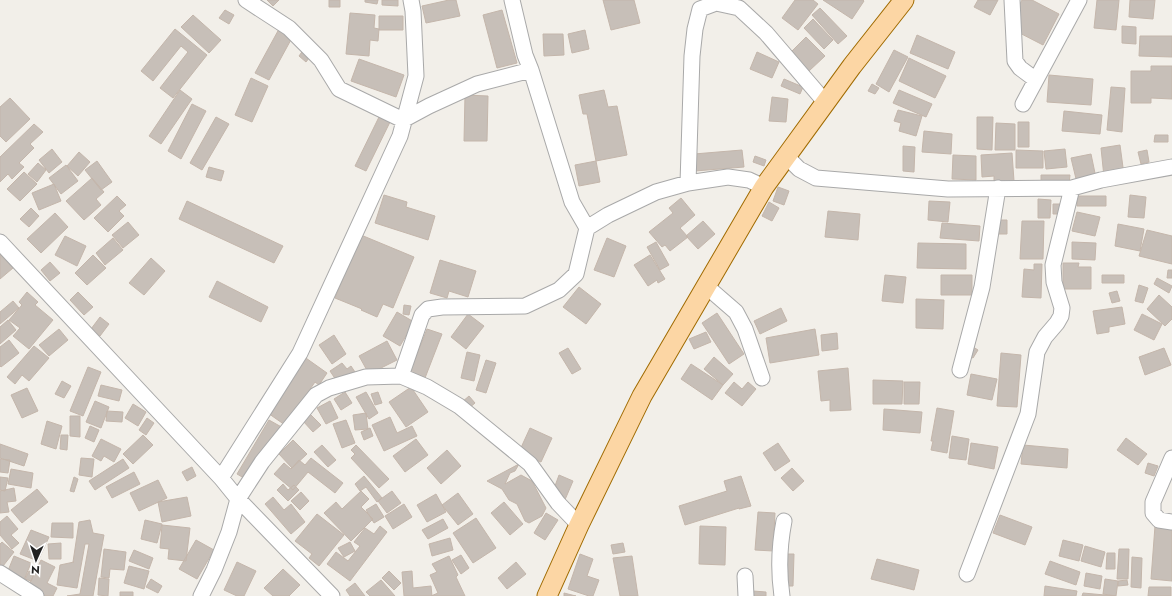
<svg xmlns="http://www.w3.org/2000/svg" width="1172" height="596" viewBox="0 0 1172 596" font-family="Jost,sans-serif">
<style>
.building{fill:#c7bfb8;stroke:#c4b6ab}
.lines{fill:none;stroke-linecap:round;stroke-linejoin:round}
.minor-casing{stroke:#a9a9a9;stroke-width:17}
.major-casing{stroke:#a06b00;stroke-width:21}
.minor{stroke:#fff;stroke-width:15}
.major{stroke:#fcd6a4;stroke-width:19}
</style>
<rect width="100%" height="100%" fill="#f2efe9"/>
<!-- building -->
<path class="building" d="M267,0H279L273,6Z
M329,0H340V7H329Z
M365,0H378L377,4L365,2Z
M382,0H398V6L382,5Z
M449,0H456L460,16L426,23L422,6Z
M603,0H634L640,23L611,30Z
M795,0H813L818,4L798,30L782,18Z
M823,0H863L864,1L852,19Z
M978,0H998L990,15L974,7Z
M1022,0H1032L1059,14L1043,45L1008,27Z
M1097,0H1119L1116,30L1094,28Z
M1130,0H1155L1153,19L1129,17Z
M820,8L847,36L838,44L812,15Z
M225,10L234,15L229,24L219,18Z
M502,10L517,63L497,68L483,15Z
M350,13L375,15L374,28L379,29L378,41L370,40L369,56L346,54Z
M193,15L221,40L209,53L181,27Z
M379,16H403V30H379Z
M813,19L833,40L824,49L804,28Z
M1122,26L1136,27V44L1122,43Z
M175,29L207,55L173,98L160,88L188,52L181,46L153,81L141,71Z
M279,29L293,36L269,80L255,73Z
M585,30L589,49L572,53L568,34Z
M543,34H563L564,55L544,56Z
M917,35L955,52L948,69L910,53Z
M1140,36H1172V57L1139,56Z
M806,37L825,56L809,71L790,53Z
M304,49L312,54L306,62L299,56Z
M894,50L908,57L889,92L876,84Z
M757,52L779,62L772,78L750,69Z
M909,58L946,76L935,98L899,81Z
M359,59L404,75L396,97L351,81Z
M1151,66H1172V99L1151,98V103H1131V71H1151Z
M1049,75L1093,79L1091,105L1047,102Z
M251,78L268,86L252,122L235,115Z
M784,79L803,87L800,94L781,86Z
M872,84L879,88L875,94L868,91Z
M1111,87L1125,88L1122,132L1107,130Z
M180,90L192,99L161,144L149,136Z
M604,90L608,107L617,106L627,155L596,161L587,114H583L579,95Z
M899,90L932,104L926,117L893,103Z
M465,95L488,96L487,141H464Z
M772,97L788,99L786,122L769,121Z
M10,98L30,119L6,142L0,136V107Z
M192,104L206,111L181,159L168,151Z
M898,110L922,116L916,136L899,131L901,123L894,121Z
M1064,111L1102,115L1100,134L1062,131Z
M216,117L229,124L202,170L190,163Z
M379,117L390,122L366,171L355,166Z
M977,117H993L992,150L977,149Z
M1018,122H1029V147H1018Z
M996,123L1015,124V150H995Z
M34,124L43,132L30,144L34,148L19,163L24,167L12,179L8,174L0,182V157Z
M924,131L952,134L951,154L922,152Z
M1155,135H1168V142H1154Z
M1120,145L1124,175L1104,177L1101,148Z
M903,146L915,147L914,172L903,171Z
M52,149L62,162L49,173L39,160Z
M1065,149L1067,167L1046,169L1044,151Z
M742,150L744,167L695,171L694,154Z
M1016,150L1043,151V168H1016Z
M1147,150L1149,162L1141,164L1138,152Z
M79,152L90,162L78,176L67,166Z
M1012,153L1014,181L994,182V176L982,177L981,155Z
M1091,154L1096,178L1077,183L1071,158Z
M953,155L976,156V180L952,179Z
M755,156L766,160L764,166L753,162Z
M97,161L112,182L101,190L85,170Z
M596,161L600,182L579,186L575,165Z
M38,163L46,170L37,182L28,174Z
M66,165L78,181L61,194L49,178Z
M209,167L224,171L221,181L206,177Z
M24,172L37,184L20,201L7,189Z
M1041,175H1070L1069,184H1041Z
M92,178L104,192L96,199L101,205L84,220L66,201Z
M54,184L61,201L39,210L32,193Z
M778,187L789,191L784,205L773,201Z
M384,195L407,202L406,207L435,216L428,240L375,223Z
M1130,195L1146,197L1144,218L1128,217Z
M117,196L126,205L119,211L124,216L108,232L94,218Z
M1077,196H1106V206H1077Z
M681,198L695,215L680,228L688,237L670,251L665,245L662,247L649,232L673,213L669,208Z
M1038,199L1051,200L1050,218H1038Z
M187,201L283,246L274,263L179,219Z
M929,201L950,202L948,222L928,220Z
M769,202L779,208L772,221L762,216Z
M1053,204H1063V214H1053Z
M31,208L39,216L29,227L20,219Z
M828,211L860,214L858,240L825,237Z
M1077,212L1100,217L1095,236L1072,231Z
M55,213L68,227L41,253L27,239Z
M997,220H1007V234H997Z
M703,221L715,234L698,249L686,236Z
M1022,221H1044L1043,259H1020Z
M128,222L139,235L123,248L112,235Z
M942,223L980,226L979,241L940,238Z
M1118,224L1144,229L1140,251L1115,246Z
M1147,230L1172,236V264L1139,256Z
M361,235L414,257L393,308L383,304L377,317L361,310L362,309L335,298Z
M65,236L86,246L77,266L55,255Z
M113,238L123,250L105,265L96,253Z
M607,238L626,246L614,277L594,270Z
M656,242L669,265L660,270L647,247Z
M1072,242L1096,243L1095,260L1072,259Z
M918,243L966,244V269L917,268Z
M0,254L13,268L0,279Z
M93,255L106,268L87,285L75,273Z
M650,255L665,279L658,283L657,280L648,286L634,265Z
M151,258L165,271L144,295L129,283Z
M440,260L476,271L468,297L449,291L447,298L430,293Z
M50,262L60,273L50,281L41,270Z
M1063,263H1079L1078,267H1091V289H1063Z
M1034,264H1042L1041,298L1022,297L1024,269L1034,270Z
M1168,270H1172V278H1167Z
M885,275L906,277L903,303L882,301Z
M941,275H972V295H941Z
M1102,275H1124V283H1102Z
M1157,278L1172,286L1169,293L1154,284Z
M217,281L268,307L261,322L209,297Z
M1139,285L1148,288L1143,303L1135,301Z
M579,287L601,304L586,324L563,307Z
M1117,291L1120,301L1112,303L1109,293Z
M27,292L38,302L35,305L53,320L29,349L13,336L20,328L9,320L22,305L19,302Z
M78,292L93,307L84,315L70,300Z
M1159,295L1172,307V319L1165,326L1147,309Z
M916,299L944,300L943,329L916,328Z
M13,301L19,308L0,324V312Z
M404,305L411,306L409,315L403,314Z
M1122,307L1125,324L1109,327V332L1097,334L1093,311Z
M781,308L787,321L760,334L754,321Z
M397,312L414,322L400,346L383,336Z
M717,313L744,354L729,364L702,323Z
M468,314L484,326L466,349L451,337Z
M1142,314L1162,324L1154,340L1134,330Z
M100,317L109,324L100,336L91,329Z
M8,320L16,330L0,344V327Z
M59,329L68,340L49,356L39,345Z
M427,329L442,334L425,378L410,372Z
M815,329L819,355L770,363L766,338Z
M706,332L711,342L694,349L689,339Z
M837,333L838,349L822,351L821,335Z
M334,335L346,354L332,364L319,345Z
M9,340L19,353L1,367L0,366V347Z
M387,341L397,360L369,374L359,356Z
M970,345L978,350L973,358L965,354Z
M34,346L49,358L29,381L22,375L15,384L7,377Z
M568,348L581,369L572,374L559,353Z
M1164,348L1171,365L1145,375L1139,357Z
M467,352L480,355L474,381L461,378Z
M1001,353L1021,355L1017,407L997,406Z
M303,356L327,373L319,385L315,382L285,425L265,411Z
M714,357L733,374L723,385L704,369Z
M486,360L496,363L486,393L476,390Z
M342,363L347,369L351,366L357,375L340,386L330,371Z
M691,364L723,385L712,400L681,379Z
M88,367L101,372L83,416L70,411Z
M848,368L851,410L830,411V400L821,401L818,371Z
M971,374L997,379L992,400L967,395Z
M873,380L903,381L902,404H873Z
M62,381L71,386L64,398L55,394Z
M734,382L742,389L748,382L756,389L742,406L725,393Z
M904,382H920L919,404H904Z
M101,385L122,390L119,401L98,396Z
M411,387L428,412L406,427L389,402Z
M27,388L38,411L22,418L11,395Z
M345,392L352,403L341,410L334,399Z
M366,392L378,413L369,419L356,397Z
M378,392L382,403L375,405L371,394Z
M469,396L475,403L468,409L462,402Z
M95,401L109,407L101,428L86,422Z
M330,401L338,418L326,424L317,408Z
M133,404L146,412L138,426L125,418Z
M937,408L954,411L947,453L931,450L933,441H931Z
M884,409L922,412L920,433L883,430Z
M107,411L123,412L122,422L106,421Z
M366,413L368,429L355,430L353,415Z
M310,414L321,425L313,432L303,421Z
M70,416H80V437L70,436Z
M390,417L397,433L412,426L417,436L384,451L372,425Z
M147,418L154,423L146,435L139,430Z
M269,420L285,429L262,460L256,457L244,478L237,474Z
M346,420L355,443L342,448L333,424Z
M47,421L62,426L56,449L41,444Z
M90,426L99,430L94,442L85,438Z
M370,428L373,436L364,440L361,432Z
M530,428L552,438L541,462L519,452Z
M61,435H68L67,450L60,449Z
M143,435L153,445L133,464L123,454Z
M952,436L969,439L966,460L949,458Z
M1126,438L1147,454L1138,465L1117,450Z
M101,439L121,449L114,462L104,456L101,461L92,456Z
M416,439L428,455L405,472L393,456Z
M293,440L307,454L292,468L279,454Z
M778,443L790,461L775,471L763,453Z
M971,443L998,447L994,469L968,464Z
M0,444L28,454L24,466L0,458Z
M322,445L336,460L328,467L314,452Z
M356,445L389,479L379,488L351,458L355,454L351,450Z
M1023,445L1068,449L1067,468L1021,464Z
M447,450L461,466L441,484L427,468Z
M81,458L94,459L92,477L79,475Z
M311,458L343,483L335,493L308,472L293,490L274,474L284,463L291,469L299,460L305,465Z
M0,459L10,460L8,473L0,472Z
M123,459L129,468L95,490L89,481Z
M1148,463L1158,466L1154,476L1145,473Z
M519,464L515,471L510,473L505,484L521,475L532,481L546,508L542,516L529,523L525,521L517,504L509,500L502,489L487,481Z
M192,467L196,476L187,481L182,472Z
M792,468L804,481L793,491L781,478Z
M11,469L33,473L31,488L8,484Z
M134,472L140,484L112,498L106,487Z
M559,475L573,481L564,502L551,497Z
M364,476L382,498L377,502L366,487L360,491L355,484Z
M741,476L751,506L739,509V508L685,525L679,506L727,491L724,481Z
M0,477L8,478L5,491L0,490Z
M74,477L78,479L74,492L70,491Z
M158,480L167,498L139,511L130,493Z
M283,484L288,490L294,485L299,490L288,501L277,490Z
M14,488L16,501L7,502L9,512L0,513V491Z
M37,489L48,502L22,523L11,510Z
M361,491L369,499L361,507L373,519L351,541L324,513L336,502L342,509Z
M392,491L401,503L387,513L378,501Z
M301,492L309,501L300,510L291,501Z
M458,493L473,514L458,525L442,505Z
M436,494L446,512L427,522L417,505Z
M187,497L191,516L162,522L158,502Z
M273,497L284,510L291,504L305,522L291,534L265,504Z
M504,502L523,524L510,535L491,513Z
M376,504L384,517L374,523L366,510Z
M404,504L412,517L393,529L385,516Z
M758,512L775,513L773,551L755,550Z
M546,513L558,520L545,540L534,533Z
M317,514L344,535L319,566L309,558L312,554L295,541Z
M1000,515L1032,527L1025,545L993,533Z
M7,516L18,529L11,535L19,543L12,549L0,535V522Z
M476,518L496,548L473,563L453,533Z
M443,519L448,528L428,539L422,530Z
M90,520L93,533L104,535L93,596H67L80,594L89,544H85L77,588L57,585L60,565L74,562H73L79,522Z
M145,520L162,524L157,543L141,539Z
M52,523H73V538L51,537Z
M162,525L190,528L186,561L168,559L169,549L160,548Z
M380,526L387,532L350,581L327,564L336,552L348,561L360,546L354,542L365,528L374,534Z
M700,526L726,527L725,565L699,564Z
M1155,526L1172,527V581L1151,579Z
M31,530L49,537L38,561L20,554Z
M450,538L453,550L432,556L429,544Z
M196,540L214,550L197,579L179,569Z
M1063,540L1083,545L1079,561L1059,556Z
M2,542L14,552L3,566L0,564V544Z
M350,542L355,551L344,557L338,548Z
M61,543V559H49L48,544Z
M623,543L625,552L613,554L611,545Z
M1085,546L1105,552L1101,567L1081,561Z
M104,549L126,552L124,570L110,569L109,578L101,577Z
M1119,549H1129L1128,579H1117Z
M134,550L153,558L149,569L129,561Z
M1107,553H1115V569H1106Z
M580,554L593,559L587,576L599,580L593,596H589L568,589Z
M784,554H794L793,586H783Z
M461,555L469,568L461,574L452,560Z
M14,556L31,563L22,585L5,578Z
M449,556L458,575L456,577L465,596H431L438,593L430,575L437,572L432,564Z
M632,556L638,596H620L613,558Z
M1132,557L1142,558L1141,588L1131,587Z
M877,559L919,570L914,590L871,579Z
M41,560L55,567L47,583L57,588L53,596H37L26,591Z
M1050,561L1080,572L1076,585L1045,574Z
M237,562L256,571L244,596H237L224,590Z
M516,562L526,574L507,589L498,578Z
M129,566L149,571L144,589L124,583Z
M283,569L300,585L289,596H273L264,588Z
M29,571L34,574L31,581L25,579Z
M389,571L401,583L394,590L382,578Z
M412,571L413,588L431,586L432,596H404L402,572Z
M1086,573L1102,576L1100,589L1084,586Z
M99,578L109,579L108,596L98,595Z
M151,579L162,586L158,593L146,587Z
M1105,579L1118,581L1116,596L1103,594Z
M381,580L395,596H370L366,592Z
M1127,580L1128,585L1118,586V581Z
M355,583L365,596H350L346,590Z
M1045,586L1077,591L1076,596H1044Z
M1149,587H1171V596H1148Z
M753,591L766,592V596H753Z
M120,592H133V596H120Z
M564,593L576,596H564Z
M1083,593L1116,596H1082Z"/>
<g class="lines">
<defs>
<path id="minor" d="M246,0L289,28L321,60L339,89L403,120L429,106L477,84L531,70
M512,0L525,55L531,70L572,202L587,228
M1012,0L1015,61L1020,68L1036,80
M1023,104L1079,0
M787,157L799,169L816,178L948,189L1072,188L1101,180L1172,167
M688,183L692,56L695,29L700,9L716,3L739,8L766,33L826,103
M0,242L221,478L238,499L332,596
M706,286L736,312L745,329L762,378
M960,370L982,287L998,188
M401,376L422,315L428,309L442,307L525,306L559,290L576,274L587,228L608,215L656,192L688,183L728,177L749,180L764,187
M1172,458L1153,502V513L1159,520L1172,522
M221,478L300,353L400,136L416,76L413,11L411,0
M0,573L36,596
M967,574L1028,414L1037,352L1045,337L1057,323L1061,316L1062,308L1054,282L1053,265L1072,188
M745,576L746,596
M201,596L214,570L229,532L238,499L262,462L316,395L329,388L366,377L401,376L427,387L459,406L530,464L558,503L579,525
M782,596C778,569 779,547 784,521"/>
<path id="major" d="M547,596L579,525L642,396L764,187L852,66L904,0"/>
</defs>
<!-- minor casing -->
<use href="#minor" class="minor-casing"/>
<!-- major casing -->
<use href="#major" class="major-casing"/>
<!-- minor -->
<use href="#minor" class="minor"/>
<!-- major -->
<use href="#major" class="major"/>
</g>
<!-- north arrow -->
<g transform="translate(36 560) rotate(183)" stroke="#ffffff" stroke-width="3" paint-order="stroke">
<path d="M0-3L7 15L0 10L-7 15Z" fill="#222222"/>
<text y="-6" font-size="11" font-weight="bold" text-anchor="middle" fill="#222222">N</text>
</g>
</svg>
